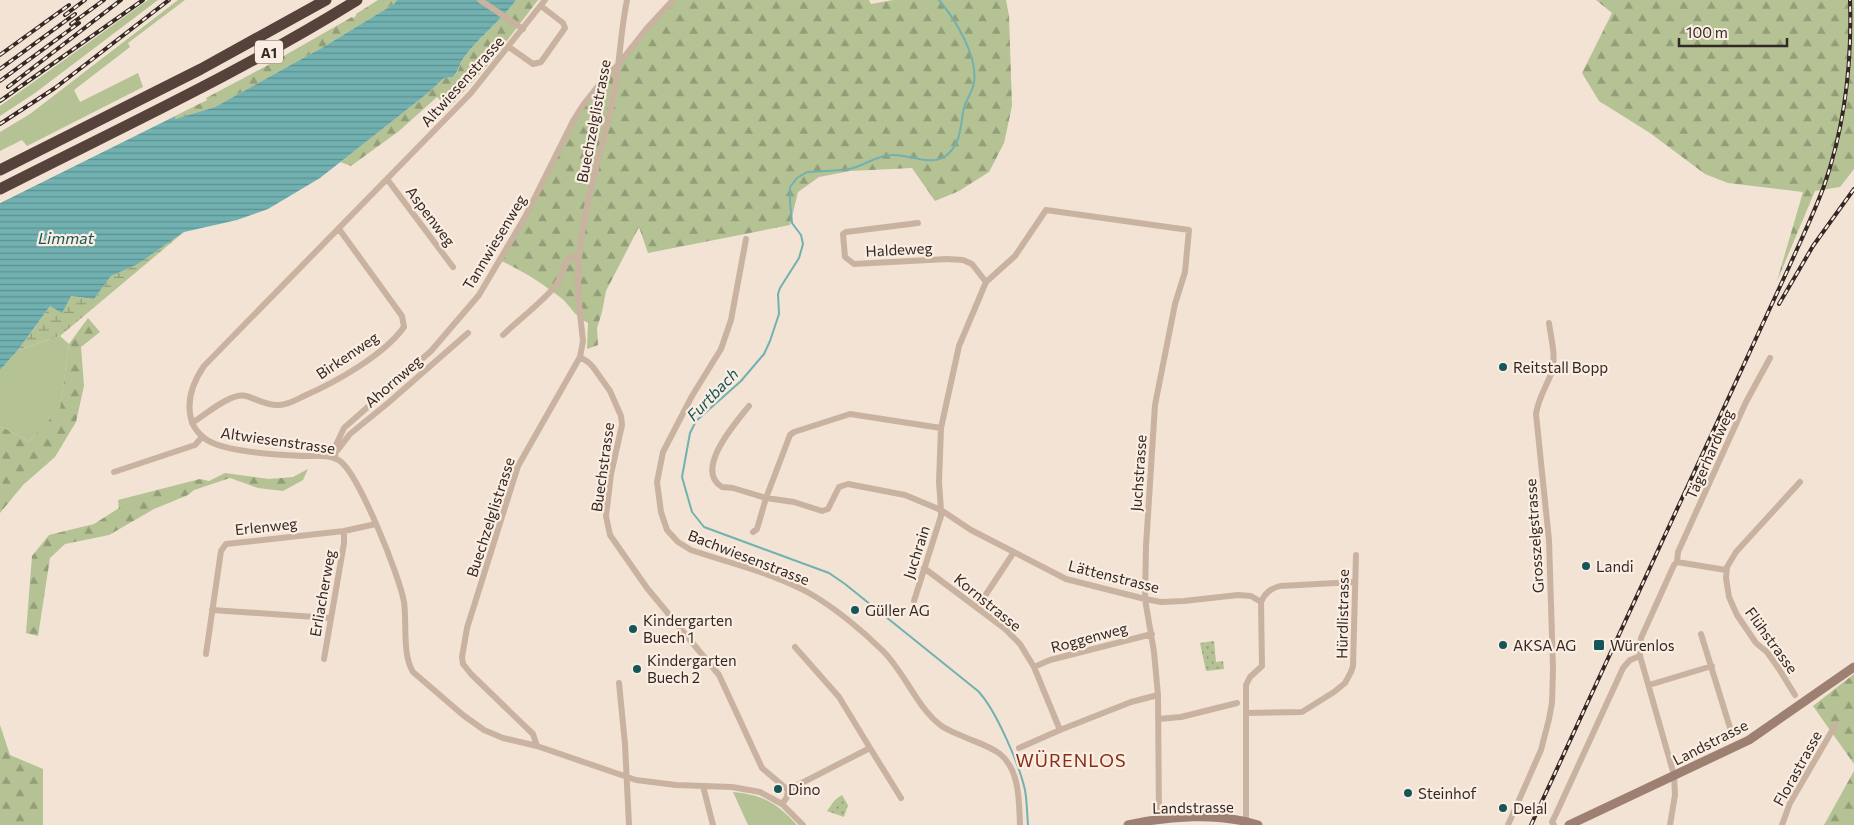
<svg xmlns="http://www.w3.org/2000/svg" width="1854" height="825" viewBox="0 0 1854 825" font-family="Commissioner,sans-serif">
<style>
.grass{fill:#b4c294}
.forest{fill:url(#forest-firs)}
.wetland{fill:url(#wetland-marsh)}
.park{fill:url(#park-dots)}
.water{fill:url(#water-rules)}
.pier{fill:#f2e3d5}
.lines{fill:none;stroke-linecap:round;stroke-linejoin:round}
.stream{stroke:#72b1b1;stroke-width:2}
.street{stroke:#cab2a0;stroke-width:6}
.secondary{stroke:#9e8072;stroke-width:9}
.highway{stroke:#56423a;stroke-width:11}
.rail-casing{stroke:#342824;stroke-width:4}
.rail{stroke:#faede1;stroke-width:2;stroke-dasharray:5.5;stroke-linecap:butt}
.poi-dot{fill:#175658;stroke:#faede1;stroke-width:2}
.labels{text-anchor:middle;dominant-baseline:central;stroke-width:4.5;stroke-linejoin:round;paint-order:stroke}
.shield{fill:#faede1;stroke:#6f635d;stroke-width:1}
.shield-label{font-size:14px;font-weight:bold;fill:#342824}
.street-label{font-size:15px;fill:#342824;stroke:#faede1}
.poi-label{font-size:15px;fill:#342824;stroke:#faede1;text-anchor:start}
.water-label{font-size:16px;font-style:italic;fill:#175658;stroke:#faede1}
.quarter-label{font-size:18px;letter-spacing:1px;fill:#882e18;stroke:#faede1}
</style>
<defs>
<pattern id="forest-firs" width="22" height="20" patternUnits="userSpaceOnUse" patternTransform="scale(1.25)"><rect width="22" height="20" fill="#b4c294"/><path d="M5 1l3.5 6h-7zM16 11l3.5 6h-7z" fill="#939e79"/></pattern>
<pattern id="wetland-marsh" width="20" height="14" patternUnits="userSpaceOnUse" patternTransform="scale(1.25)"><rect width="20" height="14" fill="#b4c294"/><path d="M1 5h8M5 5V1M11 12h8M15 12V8" fill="none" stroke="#939e79"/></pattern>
<pattern id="park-dots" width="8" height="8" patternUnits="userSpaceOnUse" patternTransform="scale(1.25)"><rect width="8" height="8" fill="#b4c294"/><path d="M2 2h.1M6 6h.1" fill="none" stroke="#939e79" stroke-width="1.8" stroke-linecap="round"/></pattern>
<pattern id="water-rules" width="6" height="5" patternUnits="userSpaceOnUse" patternTransform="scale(1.25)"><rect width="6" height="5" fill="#72b1b1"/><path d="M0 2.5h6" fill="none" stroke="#5e9090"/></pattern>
</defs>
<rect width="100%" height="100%" fill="#f2e3d5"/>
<!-- grass -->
<path class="grass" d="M148,0H158L35,93L0,116V106Z
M178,0H185L128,43L130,47L74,90L80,102L138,73L143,87L27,146L22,140L0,151V132L30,114Z
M60,336L69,344L60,410L29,441L0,426V370L18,350Z
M733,792C763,795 777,803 797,825H748Z"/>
<!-- forest -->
<path class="forest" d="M378,0H397L394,4L325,46L215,107L175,119V116L207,100L206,98L268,65L352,17L353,18L356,16V14Z
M516,0H538L493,59L448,109L437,97L399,131L351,166L340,162L428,93L444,78L453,77C460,71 459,63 465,56C480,36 501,21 516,0Z
M673,0H869L871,4L893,0H1006L1009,16L1012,106L1004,143L989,172L959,191L935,201L912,168L850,171L819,177L798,192L790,225L648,253L639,227L606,291L602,312L597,328L598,345L587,349L588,323C573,315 571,306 560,297C542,283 520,269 499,260L583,105Z
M1596,0H1854V169L1840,187L1815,191L1777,281L1803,192L1728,183L1705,174L1650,133L1599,101L1582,73L1612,13Z
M88,318L100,332L81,347L84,386L76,422L55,457L23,485L0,513V426L29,441L60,409L69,344Z
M308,469L303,480L283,491L258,488L230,478L194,490L188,495L154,509L109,535L65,544L50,558L38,636L26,633L32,556L49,535L94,524L119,508L118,500L200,479L209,481L225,473L269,479L293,477Z
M1854,674V764L1813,706Z
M0,725L10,755L43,769V825H0Z
M1854,771V825H1824Z"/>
<!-- wetland -->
<path class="wetland" d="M184,232L60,336L18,350L50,306L71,296L94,299L111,276L138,264Z"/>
<!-- park -->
<path class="park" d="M1214,641L1216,662L1223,661L1224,669L1206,671L1200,643Z
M842,795L848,805L844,817L827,811L835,800Z"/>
<!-- water -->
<path class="water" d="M397,0H516C501,21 480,36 465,56C459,63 459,71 453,77L444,78L428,93L320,178L268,209L237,220L184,232L138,264L111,276L94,299L71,296L62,313L50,306L18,350L0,370V203L175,116V119L215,107L325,46L394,4Z"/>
<!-- pier -->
<path class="pier" d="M176,113L177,115L0,203V201Z"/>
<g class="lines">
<!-- stream -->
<path class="stream" d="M939,0C955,19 978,56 974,82C973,93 964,101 963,113C960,130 960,147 944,157C929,166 908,154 892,155C877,155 864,166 849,169C835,171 821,171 807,172L797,178L790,187V201L792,223L801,235L803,244L799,258L780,288L778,294L779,314L770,341L764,354L741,381L696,421L690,433L682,477L692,512L704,527L829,573L845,584L978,691C996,710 1019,764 1025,790C1027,801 1027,813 1028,825"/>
<!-- street -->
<path class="street" d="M480,0L523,29
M545,0L471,93L204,366C193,382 186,399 191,419C194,430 203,439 213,443C233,452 280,455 303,456C314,456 331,454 340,461C359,475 400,577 404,602C407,623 402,654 413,672L463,715L484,730L503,738L537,746L636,780L676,785L732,787L760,792L782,804L803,825
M509,47L533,64L541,62L565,28L563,23L541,6
M387,179L453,267
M918,223L846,232L843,234L845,257L854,264L947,259L963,260L972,264L986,282
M746,239L731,320L721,349L692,396L663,452L657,482L661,512L667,530L678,542L691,550C729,563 773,573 809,593C834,607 863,631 883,651C905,673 915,704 939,724C947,731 959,734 969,739C979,743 991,747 1000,754C1020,770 1019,802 1020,825
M503,335C518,320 544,301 556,285C562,277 563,265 570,257H579
M580,357L588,362L593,367L610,391L621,416L622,425L611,474L606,516L610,535L647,588L719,675L762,768L788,790
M749,406C737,421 693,470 722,487L733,488L766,498L794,502L822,511L828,509L839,487L848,484L905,495L941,510V516L914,601
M192,423C205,415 231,392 246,396C257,399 267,406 279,405C288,405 296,400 304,396C336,382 384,355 404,327L402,316L339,229
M337,451L350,434L388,403L468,333
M335,458L336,445L344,428L431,351L479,295L525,217L573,121L583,105L606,76L617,66L647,28L673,0
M114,472L195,445L202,437
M753,532L757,529L766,498L790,435L794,432L850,414L941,428
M1677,562L1678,552L1746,402L1770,358
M1677,562L1726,570
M924,568L1004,628L1020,644L1034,667L1060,730L1131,702L1158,695
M1261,602C1265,593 1270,589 1280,586L1355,582
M977,608L1014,552
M212,610L330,618
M1701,634L1731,731
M795,647L839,697L870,748
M206,654L221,551L226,544L344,531L376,524
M324,659L344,543V531
M1034,667L1050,660L1152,634
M619,683L625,744L629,825
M1649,685L1712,666
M1795,695L1779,669L1767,652L1756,643L1737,615L1729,597L1726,578L1727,567L1736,552L1800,482
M1247,713L1302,712L1334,692L1345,683L1351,672L1353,666L1356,555
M1158,719L1181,717L1237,703
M537,746L533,734L471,674L463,664L462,657L467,628L518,466L580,357L583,341C580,313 576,286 579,258C584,200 605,144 615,87C620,58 621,29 627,0
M1019,748L1060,730
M703,786L713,825
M788,790L870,748L901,798
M782,804L787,797L788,790
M1159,819L1158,695L1154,652L1145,599L1146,546L1155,405L1175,304L1185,272L1189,230L1046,210L1015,256L986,282L959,346L941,428L939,482L941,510L971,530L1066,579L1145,599L1161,602L1184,601L1238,595L1251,596L1261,602L1262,666L1250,677L1246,685V821
M1508,825L1541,750L1549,719L1552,703L1553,669L1549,540L1536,414C1538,399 1546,387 1551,374C1557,358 1551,339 1549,323
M1554,825L1552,822L1556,814L1623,668L1630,660L1640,656
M1670,825L1675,795L1674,775L1640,656L1641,638L1674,565L1677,562
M1782,825L1790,803L1836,724"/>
<!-- secondary -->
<path class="secondary" d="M1128,825C1167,816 1219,812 1258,825
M1569,825L1749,740L1854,667"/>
<!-- highway -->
<path class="highway" d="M0,170L201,69L326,0
M0,189C120,128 243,71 357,0"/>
<defs>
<path id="rail" d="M65,15L85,0
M71,24L104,0
M0,55L69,5
M0,69L75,14
M0,81L79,23
M8,87L121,0
M0,101L143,0
M0,124L55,88L169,0
M1779,304L1813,246L1854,189
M1531,825L1789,267C1801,240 1814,213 1824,186C1845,126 1852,63 1850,0"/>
</defs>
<!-- rail casing -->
<use href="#rail" class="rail-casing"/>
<!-- rail -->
<use href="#rail" class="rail"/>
</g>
<!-- markers -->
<g class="poi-dot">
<circle cx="1503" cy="367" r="5"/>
<circle cx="1586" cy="566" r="5"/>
<circle cx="855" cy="610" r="5"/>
<circle cx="633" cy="629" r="5"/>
<circle cx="1503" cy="645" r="5"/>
<rect x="1593" y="639" width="12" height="12" rx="2.5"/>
<circle cx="637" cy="669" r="5"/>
<circle cx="778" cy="789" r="5"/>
<circle cx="1408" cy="793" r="5"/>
<circle cx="1503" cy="808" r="5"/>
</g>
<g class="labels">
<!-- shield labels -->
<rect class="shield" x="255" y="40.5" width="28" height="23" rx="4"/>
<g class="shield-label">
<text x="269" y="52">A1</text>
</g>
<!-- street labels -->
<g class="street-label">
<text transform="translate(462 81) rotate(-48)">Altwiesenstrasse</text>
<text transform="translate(593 121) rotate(-79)">Buechzelglistrasse</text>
<text transform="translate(431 216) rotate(53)">Aspenweg</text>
<text transform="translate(494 242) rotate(-59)">Tannwiesenweg</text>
<text transform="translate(899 249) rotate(-3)">Haldeweg</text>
<text transform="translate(347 355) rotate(-34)">Birkenweg</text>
<text transform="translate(393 381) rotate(-41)">Ahornweg</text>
<text transform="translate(278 440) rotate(8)">Altwiesenstrasse</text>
<text transform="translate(1709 454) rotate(-66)">Tägerhardweg</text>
<text transform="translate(602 467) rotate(-82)">Buechstrasse</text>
<text transform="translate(1138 473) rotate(-86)">Juchstrasse</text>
<text transform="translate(490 517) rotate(-72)">Buechzelglistrasse</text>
<text transform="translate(266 526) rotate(-6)">Erlenweg</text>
<text transform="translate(1534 536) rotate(-94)">Grosszelgstrasse</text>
<text transform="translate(916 552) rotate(-72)">Juchrain</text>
<text transform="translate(749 557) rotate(21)">Bachwiesenstrasse</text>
<text transform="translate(1114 576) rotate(14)">Lättenstrasse</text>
<text transform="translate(322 593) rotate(-80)">Erliacherweg</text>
<text transform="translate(988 602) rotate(39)">Kornstrasse</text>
<text transform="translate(1342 614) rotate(-89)">Hürdlistrasse</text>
<text transform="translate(1089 637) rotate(-15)">Roggenweg</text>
<text transform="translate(1772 640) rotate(54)">Flühstrasse</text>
<text transform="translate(1710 742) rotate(-27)">Landstrasse</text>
<text transform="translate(1797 768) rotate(-61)">Florastrasse</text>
<text transform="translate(1193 807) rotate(-1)">Landstrasse</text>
</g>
<!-- poi labels -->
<g class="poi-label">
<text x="1513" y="367">Reitstall Bopp</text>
<text x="1596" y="566">Landi</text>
<text x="865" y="610">Güller AG</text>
<text x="643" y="620">Kindergarten<tspan x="643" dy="17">Buech 1</tspan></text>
<text x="1513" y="645">AKSA AG</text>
<text x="1610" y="645">Würenlos</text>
<text x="647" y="660">Kindergarten<tspan x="647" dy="17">Buech 2</tspan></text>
<text x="788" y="789">Dino</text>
<text x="1418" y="793">Steinhof</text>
<text x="1513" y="808">Delal</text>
</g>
<!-- water labels -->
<g class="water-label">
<text x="66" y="237">Limmat</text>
<text transform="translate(712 394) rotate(-46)">Furtbach</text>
</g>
<!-- quarter labels -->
<g class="quarter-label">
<text x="1071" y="760">WÜRENLOS</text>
</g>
</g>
<!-- scale -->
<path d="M1679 38v8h108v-8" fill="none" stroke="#342824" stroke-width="2.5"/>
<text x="1686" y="38" font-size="15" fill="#342824" stroke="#faede1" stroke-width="4" paint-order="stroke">100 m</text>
</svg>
